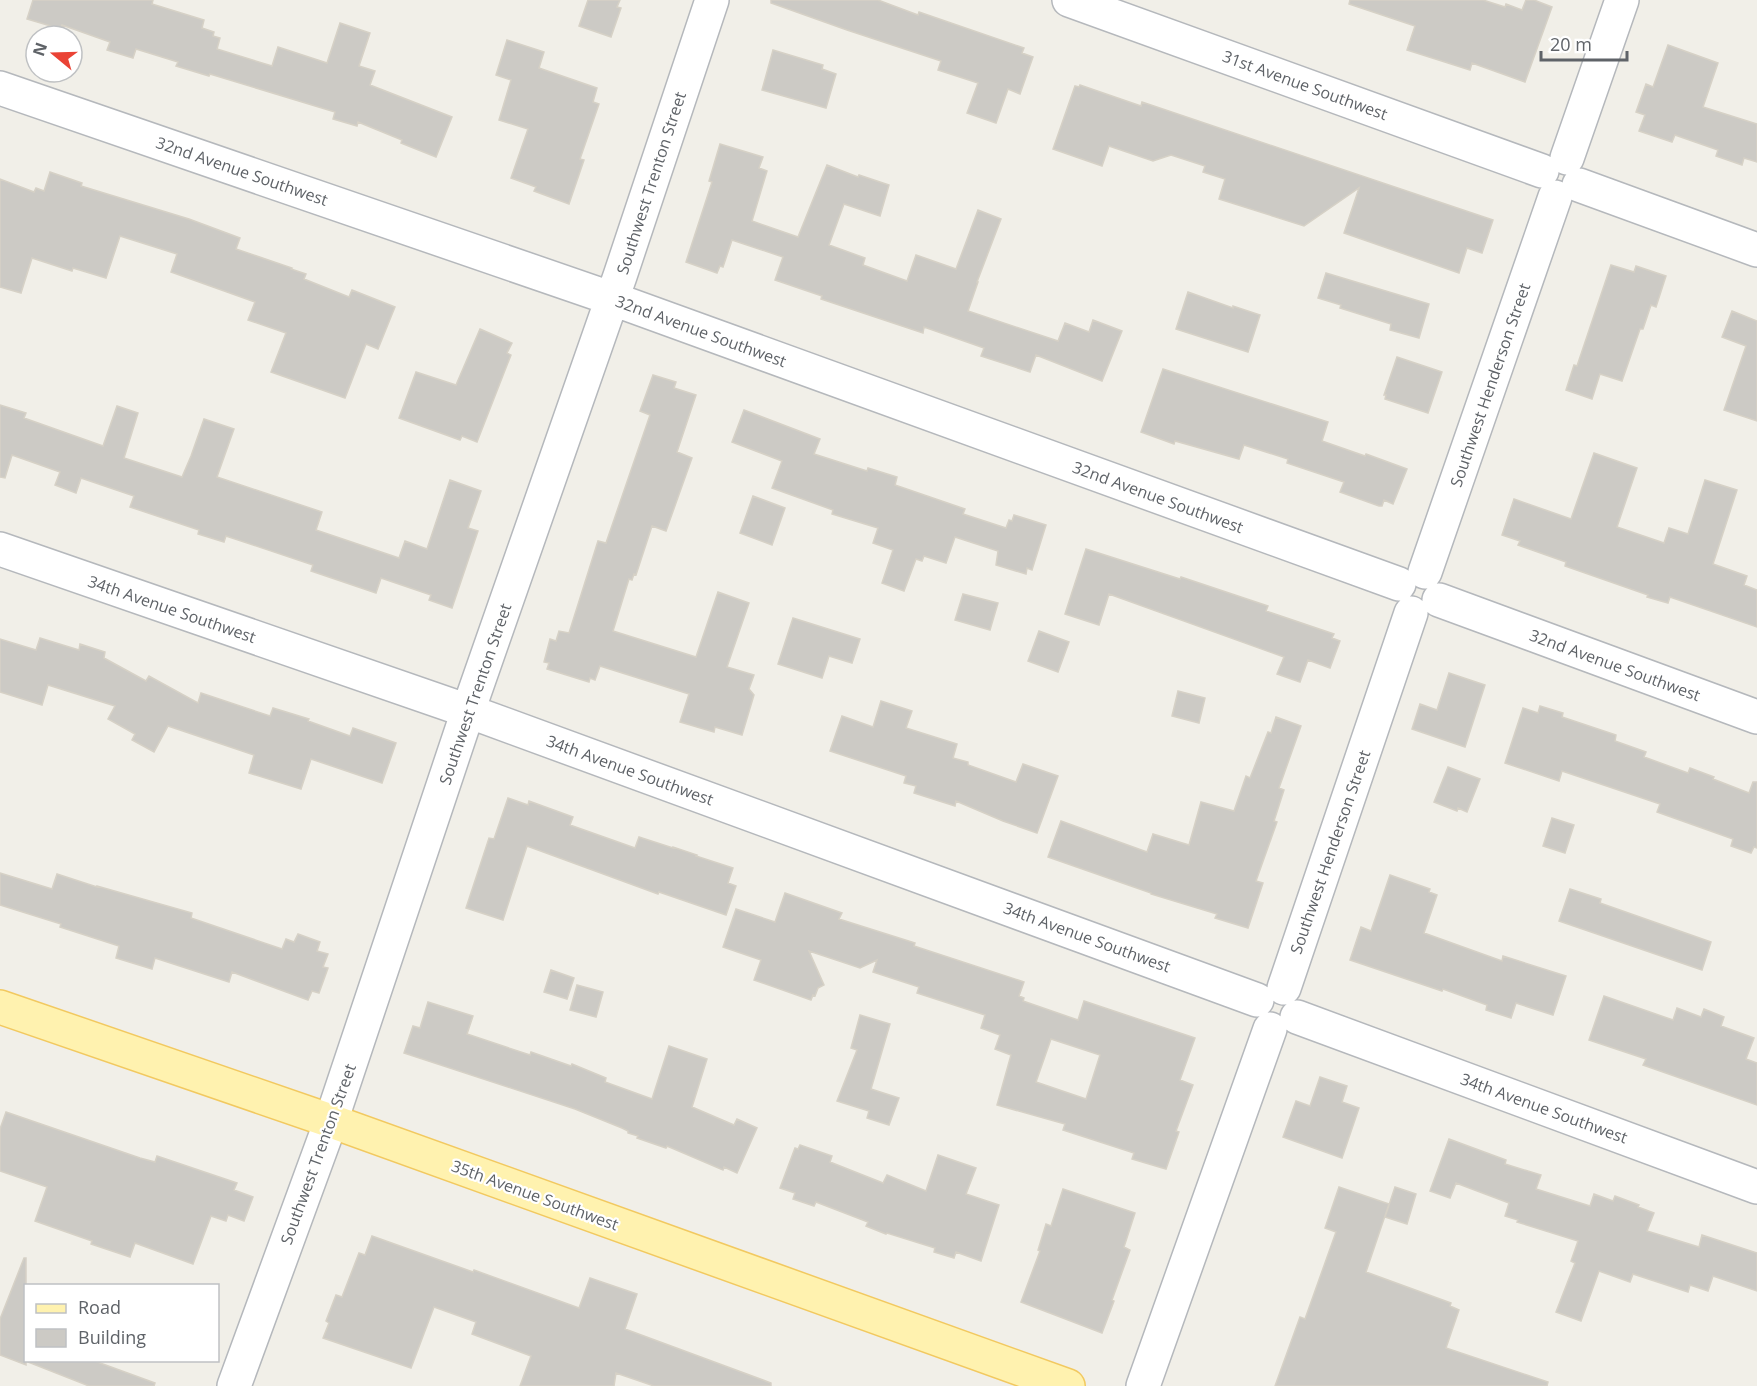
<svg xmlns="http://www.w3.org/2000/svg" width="1757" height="1386" viewBox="0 0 1757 1386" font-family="'Open Sans',sans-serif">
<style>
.building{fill:#cccac5;stroke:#d6d1c6;stroke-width:1.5;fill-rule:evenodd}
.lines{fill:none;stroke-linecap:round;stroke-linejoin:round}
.minor-casing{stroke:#b5b8bc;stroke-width:36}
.major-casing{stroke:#f2c960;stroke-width:36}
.minor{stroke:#fff;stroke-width:33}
.major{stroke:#fff2af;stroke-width:33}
.labels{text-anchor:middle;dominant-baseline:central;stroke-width:4.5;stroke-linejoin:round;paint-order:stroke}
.street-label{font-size:16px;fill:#5f6368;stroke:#fff}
</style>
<rect width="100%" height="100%" fill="#f1efe8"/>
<!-- building -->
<path class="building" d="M33,0H153L152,4L204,20L202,28L214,32L213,36L220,38L217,49L272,66L278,47L327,63L340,23L370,33L359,66L375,71L370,85L452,117L436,157L401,143L402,140L358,122L357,126L333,119L335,112L210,74L209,76L176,66L178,62L136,49L133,58L107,50L110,42L62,25L61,29L27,19Z
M588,0H620L617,7L621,8L611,37L579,26Z
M771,0H878L918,15L919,12L1024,48L1022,53L1033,57L1020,94L1008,89L996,123L967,113L978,83L938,70L941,61L847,30L771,3Z
M1350,0H1483L1505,7L1506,4L1522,10L1526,0H1534L1552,7L1525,82L1472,63L1470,70L1407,50L1415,26L1349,4Z
M507,40L544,52L539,68L597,88L593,102L599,104L580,159L584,160L569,204L534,191L536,187L511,178L528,129L499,120L511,80L496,75Z
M1668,45L1718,63L1703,107L1757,124V162L1744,158L1742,165L1716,156L1718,150L1675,135L1672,142L1639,131L1645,115L1636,112L1646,84L1653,87Z
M773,50L823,65L822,69L836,74L826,108L762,90Z
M1080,85L1141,106L1142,102L1493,220L1482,253L1467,248L1459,273L1344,233L1359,188L1304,226L1219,199L1225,179L1203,172L1205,166L1171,155L1153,161L1109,146L1102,166L1053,149L1075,86L1079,87Z
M720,144L763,157L759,168L767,171L752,221L798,237L827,165L858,177L859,175L889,185L880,216L844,204L829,245L865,258L863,265L907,281L916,255L956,269L978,210L1001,219L977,282H978L968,311L1058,341L1065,323L1089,332L1093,320L1122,331L1102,381L1036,355L1030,372L981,356L984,348L924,327L923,333L821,299L822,296L775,280L783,257L732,240L723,267L720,266L717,273L686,262L712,182L709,181Z
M50,172L82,183L81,186L189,219L240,238L236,249L292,268L291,269L306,274L304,279L349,297L352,290L395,307L378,349L366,344L345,398L271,372L286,333L248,320L255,302L171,272L177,254L120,236L106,278L73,268L72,271L32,258L21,293L0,287V179L34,192L36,188L44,191Z
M1611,265L1634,272L1636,266L1666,276L1656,307L1651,305L1643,329H1640L1622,381L1600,374L1592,399L1566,390L1574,365L1577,366Z
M1326,273L1429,304L1419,338L1390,330L1391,324L1340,308L1341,305L1318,298Z
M1188,292L1233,308V306L1260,315L1248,352L1176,329Z
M1732,311L1757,321V421L1724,410L1746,346L1722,337Z
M480,329L512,343L507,353L511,355L477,442L462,436L460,440L399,418L416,372L456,385Z
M1397,357L1442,372L1428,413L1385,399L1386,395H1384Z
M1163,369L1328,422L1322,441L1365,456L1366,454L1407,469L1393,504L1384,500L1382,506H1379L1340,492L1344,482L1287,463L1288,459L1244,445L1239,459L1175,441L1174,444L1141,432Z
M653,375L676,382L674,388L696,395L677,452L692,458L666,531L652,526L636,575L634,574L632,580L629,579L613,631L696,657L718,592L749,603L727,667L754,675L749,689L754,695L742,735L715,727L714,732L680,722L689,694L600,666L595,680L590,678L589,682L547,669L549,663L544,662L550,639L556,641L559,631L569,633L598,541L606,543L650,415L640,411Z
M0,405L26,413L24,418L103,446L117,406L138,413L124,458L182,477L191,456L204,419L234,429L217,477L322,512L316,530L399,558L405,541L427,549L450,480L481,491L468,528L478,531L452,608L429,600L431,595L381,578L376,593L311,571L313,565L226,536L224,542L198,534L199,530L130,507L134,496L81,478L76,493L55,485L60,472L12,455L5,478L0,477Z
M744,410L820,439L814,454L867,471L868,468L897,477L895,485L965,509L963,514L1006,528L1009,520L1012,521L1014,515L1046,525L1032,570L1027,568L1026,574L996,565L998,551L955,537L946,563L924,556L922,561L916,559L904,591L882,583L893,550L873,543L878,528L832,514L833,510L772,488L782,461L732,442Z
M1594,453L1637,468L1617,527L1664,543L1669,528L1688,534L1705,480L1737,490L1713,564L1747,576L1744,585L1757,590V627L1670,597L1668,603L1647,597L1648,595L1565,566L1566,562L1518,545L1520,541L1502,535L1514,499L1571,519Z
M753,496L785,508L772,545L740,533Z
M1086,549L1180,579L1181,577L1268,606L1266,611L1334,634L1332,638L1340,641L1330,668L1308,660L1300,682L1277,674L1284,657L1109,594L1099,625L1065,614Z
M963,594L998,603L990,630L955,620Z
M793,618L860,639L852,663L829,656L822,678L778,664Z
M1039,631L1069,642L1058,672L1028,661Z
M40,638L79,650L80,644L105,652L104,658L146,681L149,676L198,703L201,693L270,716L273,708L309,719L308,721L350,736L353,728L396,743L382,783L311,759L301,789L249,773L254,755L168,726L154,752L132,740L135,734L108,719L115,706L48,685L42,705L0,692V639L36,650Z
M1449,673L1485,685L1465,747L1412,729L1420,704L1437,710Z
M1178,691L1205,698L1199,723L1172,716Z
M881,701L912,711L906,728L957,744L953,758L968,762V765L1016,782L1023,764L1058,776L1037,833L1003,821L956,801L955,806L914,793L916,786L904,783L906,776L830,751L842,716L873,727Z
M1540,706L1563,713L1562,717L1616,735L1615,741L1646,752L1644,757L1688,773L1690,768L1714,777L1713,779L1749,793L1753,782H1757V848L1754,847L1751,853L1731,846L1733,839L1657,812L1660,804L1562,771L1559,781L1505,763L1523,708L1538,713Z
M1276,717L1301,726L1279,788L1284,790L1274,821L1277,822L1256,881L1263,883L1248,928L1215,918L1217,914L1151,894V893L1048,857L1061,821L1147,852L1153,834L1189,845L1201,802L1234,811L1246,776L1250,778L1268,732L1271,733Z
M1448,767L1480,779L1467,812L1458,808L1457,811L1434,802Z
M508,798L528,805L529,801L573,817L570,825L635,848L639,837L673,848V847L697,855L696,856L733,868L728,883L736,886L726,915L659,892L658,894L527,846L503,920L466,908L489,838L494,839Z
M1552,818L1574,825L1565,853L1543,846Z
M0,873L52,889L57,874L97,887V886L192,913L191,918L282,949L286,939L294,942L298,934L320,942L317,951L328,954L323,967L328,968L319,993L312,991L308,1000L232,972L229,982L155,958L152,969L116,958L119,946L60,927L61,924L0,905Z
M1390,875L1430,889L1429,892L1437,895L1424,933L1502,961L1503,956L1566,976L1553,1015L1516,1003L1511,1018L1486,1010L1487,1005L1443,989L1442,991L1350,960L1361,927L1371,931Z
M1570,889L1601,899L1600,903L1711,942L1702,970L1559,921Z
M785,893L842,913L839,919L915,943L914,946L1024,982L1019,996L1024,998L1023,1001L1078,1020L1084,1001L1195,1038L1180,1080L1193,1085L1176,1131L1179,1132L1166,1169L1132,1159L1134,1153L1063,1130L1065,1124L997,1105L1011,1055L995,1049L1000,1035L981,1028L985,1015L917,993L919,987L873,972L877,960L860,968L809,951L824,985L818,988L815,996L813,995L811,1000L754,980L761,960L723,947L736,909L775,922ZM1051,1039L1100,1055L1086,1099L1036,1082Z
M551,970L574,978L567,999L544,992Z
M577,985L603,992L596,1017L570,1010Z
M1604,996L1673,1020L1677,1008L1701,1017L1704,1009L1724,1017L1721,1026L1754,1038L1746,1059L1757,1063V1105L1643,1065L1646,1059L1589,1040Z
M428,1002L473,1016L467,1034L530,1055L531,1052L571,1066L572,1064L606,1078L605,1082L652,1099L669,1046L707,1059L692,1107L734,1125L737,1119L757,1128L737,1173L724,1167L723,1170L667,1146L666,1148L637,1138L638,1136L628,1133V1131L622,1128L575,1109L404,1053L413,1026L420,1028Z
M860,1015L890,1024L871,1089L899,1098L889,1125L867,1118L869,1111L837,1101L857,1050L851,1048Z
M1320,1077L1347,1086L1342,1102L1359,1108L1342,1158L1283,1137L1296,1101L1310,1106Z
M6,1112L140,1158L155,1162L157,1156L237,1183L234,1190L253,1197L244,1221L228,1215L226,1221L211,1216L193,1264L135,1243L130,1257L91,1244L92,1241L35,1221L47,1187L0,1171V1129Z
M1449,1139L1506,1160L1505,1164L1541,1175L1536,1189L1590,1206L1594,1194L1613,1201L1615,1196L1639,1205L1638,1207L1654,1213L1647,1231L1699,1247L1702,1235L1757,1253V1291L1713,1276L1708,1291L1690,1285L1688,1292L1633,1274L1630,1282L1599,1271L1581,1321L1556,1312L1575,1263L1571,1261L1578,1241L1517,1222L1518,1220L1505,1216L1509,1203L1456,1183L1450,1198L1430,1191Z
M800,1145L832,1156L830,1162L883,1183L887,1175L926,1191L938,1155L976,1168L966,1194L999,1205L981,1261L956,1252L954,1258L934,1252L935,1248L887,1233L886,1234L866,1226L868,1222L816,1202L814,1206L793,1199L795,1193L780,1188L795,1148L798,1149Z
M1339,1187L1389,1204L1366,1272L1451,1303L1450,1306L1459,1310L1446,1348L1548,1382L1547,1386H1275L1300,1317L1305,1319L1336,1232L1325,1228Z
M1395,1187L1416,1194L1407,1224L1385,1217Z
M1063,1189L1135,1213L1124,1247L1130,1250L1112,1300L1114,1301L1102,1333L1021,1302L1040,1251L1038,1250L1046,1224L1051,1226Z
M372,1236L473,1272L474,1270L579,1308L590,1278L637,1294L625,1329L771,1383V1386H654L616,1373L614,1386H520L531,1356L472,1334L476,1322L434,1307L411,1368L323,1338L329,1323L326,1321L336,1295L342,1297L359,1253L365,1255Z
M24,1258H26V1365L0,1355V1319Z
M28,1360H92L155,1383L154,1386H89L28,1362Z"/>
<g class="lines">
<defs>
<path id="minor" d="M1069,0L1542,171
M0,88L613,299L1399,584
M1567,158L1622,0
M1579,185L1757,250
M0,549L468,711L1257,1000
M1425,572L1555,197
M1439,600L1757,717
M1284,988L1411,613
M1297,1017L1757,1187
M234,1386L331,1121L468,711L620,276L712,0
M1143,1386L1270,1029"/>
<path id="major" d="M0,1007L331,1121L1068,1386"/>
</defs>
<!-- minor casing -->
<use href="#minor" class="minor-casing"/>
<!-- major casing -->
<use href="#major" class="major-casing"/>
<!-- minor -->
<use href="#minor" class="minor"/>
<!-- major -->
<use href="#major" class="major"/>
</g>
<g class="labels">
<!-- street labels -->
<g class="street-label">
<text transform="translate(1305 85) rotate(20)">31st Avenue Southwest</text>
<text transform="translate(242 171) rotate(19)">32nd Avenue Southwest</text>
<text transform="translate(651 183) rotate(-72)">Southwest Trenton Street</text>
<text transform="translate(701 331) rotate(20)">32nd Avenue Southwest</text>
<text transform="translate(1490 385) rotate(-71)">Southwest Henderson Street</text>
<text transform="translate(1158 497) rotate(20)">32nd Avenue Southwest</text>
<text transform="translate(172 609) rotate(19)">34th Avenue Southwest</text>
<text transform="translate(1615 665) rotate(20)">32nd Avenue Southwest</text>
<text transform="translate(475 694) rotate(-71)">Southwest Trenton Street</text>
<text transform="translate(630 770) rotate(20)">34th Avenue Southwest</text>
<text transform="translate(1330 852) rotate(-71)">Southwest Henderson Street</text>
<text transform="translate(1087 937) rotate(20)">34th Avenue Southwest</text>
<text transform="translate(1544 1108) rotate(20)">34th Avenue Southwest</text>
<text transform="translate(318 1154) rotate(-70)">Southwest Trenton Street</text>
<text transform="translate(535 1195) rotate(20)">35th Avenue Southwest</text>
</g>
</g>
<!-- legend -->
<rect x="24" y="1284" width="195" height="78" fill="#ffffff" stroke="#bfc1c3" stroke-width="1.5"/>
<rect x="36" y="1304" width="30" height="9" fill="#fff2af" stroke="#bfc1c3" stroke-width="1.5"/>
<text x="78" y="1314" font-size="18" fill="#5f6368">Road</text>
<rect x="36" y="1329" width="30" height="18" fill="#cccac5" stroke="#bfc1c3" stroke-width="1.5"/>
<text x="78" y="1344" font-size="18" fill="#5f6368">Building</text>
<!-- north arrow -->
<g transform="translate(54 54) rotate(289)"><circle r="28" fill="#ffffff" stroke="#bfc1c3" stroke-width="1.5"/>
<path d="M0-4.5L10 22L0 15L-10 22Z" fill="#ea4335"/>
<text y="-9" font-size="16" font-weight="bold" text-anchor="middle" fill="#5f6368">N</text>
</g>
<!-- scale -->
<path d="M1541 51v9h86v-9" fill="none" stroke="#5f6368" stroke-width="3"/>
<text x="1550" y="51" font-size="18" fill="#5f6368" stroke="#ffffff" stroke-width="4.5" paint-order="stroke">20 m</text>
</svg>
